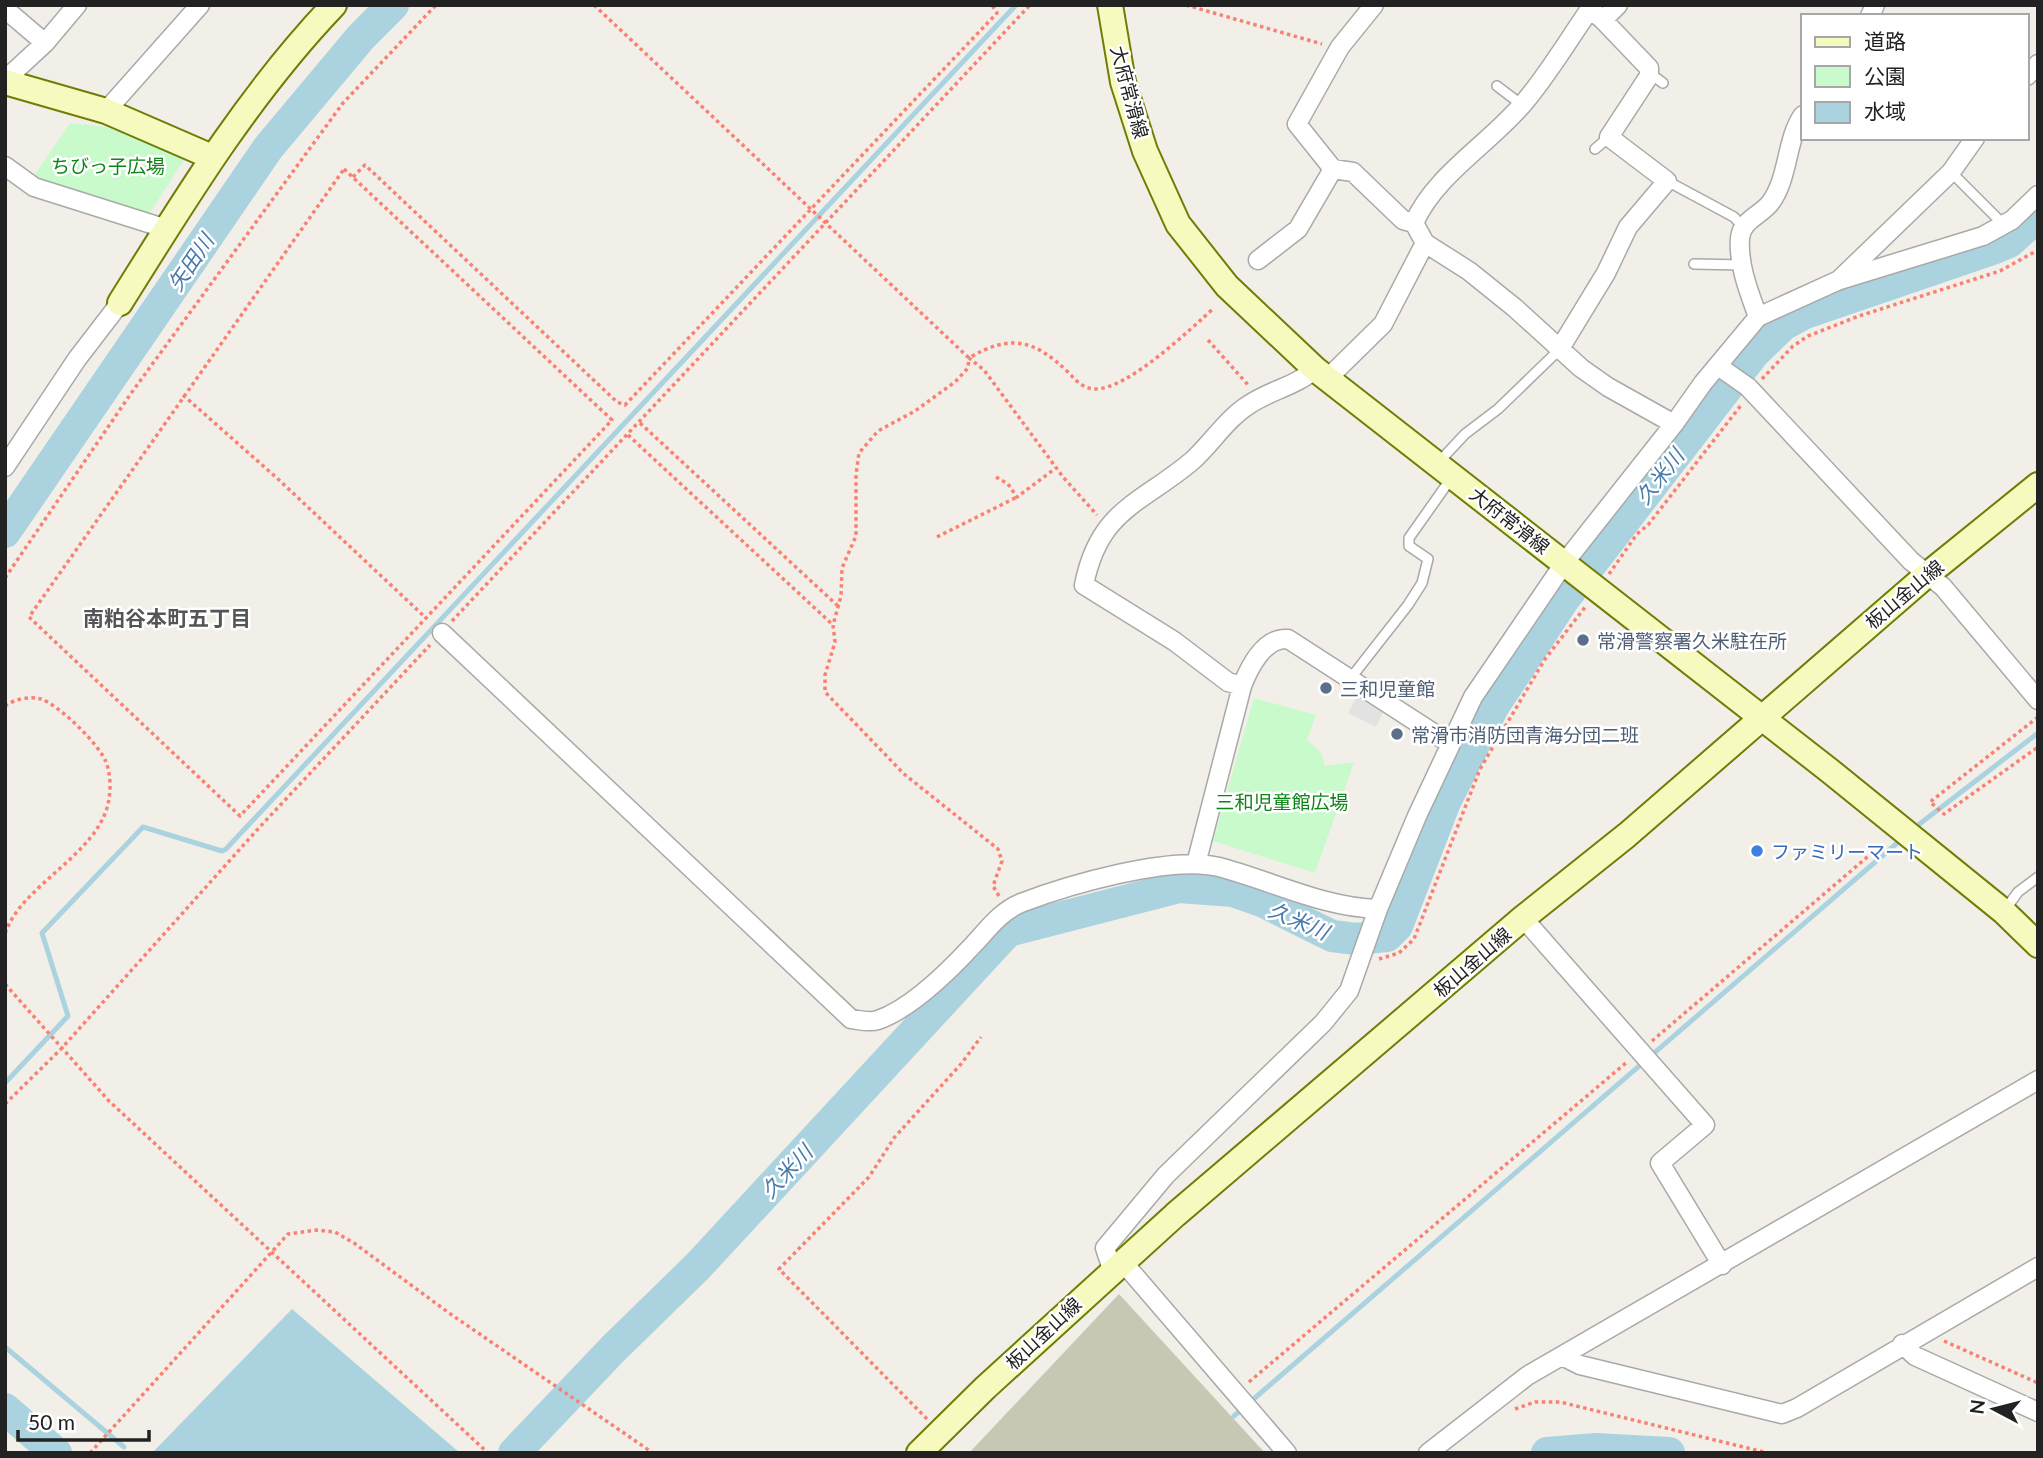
<svg xmlns="http://www.w3.org/2000/svg" width="2043" height="1458" viewBox="0 0 2043 1458" font-family="Lato,'Noto Sans JP',sans-serif">
<style>
.construction{fill:#c7c7b4}
.park{fill:#c8facc}
.parking{fill:#e2e2e2}
.water{fill:#aad3df}
.lines{fill:none;stroke-linecap:round;stroke-linejoin:round}
.stream{stroke:#aad3df;stroke-width:5}
.river{stroke:#aad3df;stroke-width:32}
.lane-casing{stroke:#a9a9a9;stroke-width:12}
.street-casing{stroke:#a9a9a9;stroke-width:21}
.secondary-casing{stroke:#707d05;stroke-width:28}
.path{stroke:#fa8072;stroke-width:3.5;stroke-dasharray:3.5 3.5;stroke-linecap:butt}
.lane{stroke:#fff;stroke-width:9}
.street{stroke:#fff;stroke-width:18}
.secondary{stroke:#f7fabf;stroke-width:24}
.service-dot{fill:#5c6f8a;stroke:#fff;stroke-width:2.5}
.shop-dot{fill:#3f7fe0;stroke:#fff;stroke-width:2.5}
.labels{text-anchor:middle;dominant-baseline:central;stroke-width:5;stroke-linejoin:round;paint-order:stroke}
.street-label{font-size:19px;fill:#222;stroke:#fff}
.park-label{font-size:19px;fill:#0c8416;stroke:#fff}
.service-label{font-size:19px;fill:#4e5e75;stroke:#fff;text-anchor:start}
.shop-label{font-size:19px;fill:#366cbe;stroke:#fff;text-anchor:start}
.water-label{font-size:21px;font-style:italic;fill:#4a7aab;stroke:#fff}
.neighbourhood-label{font-size:21px;font-weight:bold;fill:#555;stroke:#fff}
</style>
<rect width="100%" height="100%" fill="#f2efe9"/>
<!-- construction -->
<path class="construction" d="M1119,1294L1265,1453H969Z"/>
<!-- park -->
<path class="park" d="M70,123L106,127L187,155L149,214L31,180Z
M1254,698L1316,715L1307,740L1321,752L1325,766L1354,762L1315,873L1213,841Z"/>
<!-- parking -->
<path class="parking" d="M1358,695L1383,713L1376,727L1348,713Z"/>
<!-- water -->
<path class="water" d="M292,1309L460,1453H152Z"/>
<g class="lines">
<!-- stream -->
<path class="stream" d="M1913,829L2038,733
M5,1083L68,1016L42,933L143,827L222,851L226,849L1016,5
M5,1347L124,1447
M1234,1416L1903,838"/>
<!-- river -->
<path class="river" d="M5,532L268,148L361,37L393,5
M5,1409L56,1453
M514,1453L613,1349L698,1266L1008,931L1179,887L1233,891L1262,901L1332,936L1356,939L1387,936L1397,926L1445,802L1493,707L1564,599L1754,353L1783,325L1805,313L1995,248L2009,242L2038,216
M1547,1453L1596,1449L1669,1453"/>
<defs>
<path id="lane" d="M1649,73L1663,83
M1497,86L1522,105
M1595,149L1609,137
M1951,172L2004,225
M1667,181L1734,217L1743,227
M1694,264L1743,265
M1438,463L1465,434L1498,409L1559,350
M1350,679L1408,605L1422,583L1428,559L1409,546V538L1452,477
M2005,910L2018,892L2038,877"/>
<path id="street" d="M1618,5L1603,20L1590,9C1569,39 1550,71 1527,99C1494,141 1436,173 1414,223L1425,243L1469,271L1515,308L1581,368L1608,387L1674,424
M5,9L45,43
M1870,16L1875,5
M2027,76L2038,64
M5,80L45,43L77,5
M106,111L200,5
M5,166L34,187L167,229
M1333,169L1353,172L1403,220L1414,223
M1258,260L1298,229L1333,169L1297,124L1340,47L1374,5
M1840,279L1951,172L1975,138
M1758,317C1749,292 1738,265 1740,238C1742,219 1762,215 1771,202C1789,177 1786,139 1803,115
M1559,350L1606,273L1628,227L1667,181L1609,137L1649,76V68L1603,20
M1718,366L1748,387L1911,561L1943,587L2038,700
M1315,369C1296,386 1271,390 1250,404C1227,418 1212,443 1192,461C1141,504 1099,509 1084,585L1174,641L1228,682L1242,686C1249,668 1264,637 1288,639L1449,743
M1329,377L1383,324L1425,243
M5,467L77,359L120,303
M442,633L851,1019C860,1020 869,1023 878,1020C912,1008 949,971 973,945C988,929 1001,911 1021,903C1068,885 1170,855 1219,867C1272,881 1322,907 1378,909
M1196,864L1242,686
M1523,918L1705,1125L1660,1163L1722,1265
M1122,1261L1287,1453
M1112,1269L1105,1248L1166,1175L1323,1023L1349,991L1378,909L1417,816L1473,697L1565,562L1674,424L1703,383L1758,317L1837,281L1983,236L2012,220L2038,195
M1902,1344L1915,1356L2038,1412
M1562,1356L1580,1365L1782,1414L1797,1408L2038,1267
M1428,1453L1527,1376L2038,1080"/>
<path id="secondary" d="M1110,5L1123,82L1145,151L1178,224L1227,286L1315,369L1830,771L2003,911L2038,945
M5,82L106,111L212,157
M120,303C185,199 249,94 334,5
M919,1453L986,1387L1175,1215L1523,918L1627,835L1928,574L2038,485"/>
</defs>
<!-- lane casing -->
<use href="#lane" class="lane-casing"/>
<!-- street casing -->
<use href="#street" class="street-casing"/>
<!-- secondary casing -->
<use href="#secondary" class="secondary-casing"/>
<!-- path -->
<path class="path" d="M594,5L969,358C1011,333 1035,340 1069,373C1076,381 1084,389 1095,389C1129,389 1189,330 1214,308
M1186,5L1322,44
M344,169L612,420L240,816L29,617Z
M353,177L365,165L617,402L625,405L997,13L992,5
M1208,340L1249,386
M1762,379L1793,346L1808,336L1859,316L2000,271L2038,250
M183,395L278,479L427,619
M640,423L838,606
M628,435L833,625
M996,477L1008,484L1017,497L1056,468
M937,537L1017,497
M1609,574L1637,534L1648,525L1742,404
M5,578L132,392L343,103L436,5
M452,621L1030,5
M5,706C14,699 30,696 41,699C59,705 99,744 106,762C111,775 111,791 108,804C96,856 20,886 5,934
M2038,717L1930,802L1944,814L2038,747
M999,896L993,886L1002,861L998,849L904,774L825,692V675L835,642L833,625L841,596L842,568L856,536V475L859,453L878,431L915,411L955,382L968,368L969,358L984,370L1063,477L1097,515
M1379,959L1399,953L1414,939L1480,769L1545,659L1586,606
M5,984L109,1101L488,1453
M1652,1041L1879,847
M5,1104L61,1049L257,830L430,645
M1944,1341L2038,1383
M1249,1382L1627,1062
M1515,1409L1535,1402H1560L1768,1453
M927,1419L779,1269L869,1177L894,1138L961,1064L981,1037
M90,1453L288,1234L316,1230L335,1232L354,1243L449,1313L653,1453"/>
<!-- lane -->
<use href="#lane" class="lane"/>
<!-- street -->
<use href="#street" class="street"/>
<!-- secondary -->
<use href="#secondary" class="secondary"/>
</g>
<!-- markers -->
<g class="service-dot">
<circle cx="1583" cy="640" r="7"/>
<circle cx="1326" cy="688" r="7"/>
<circle cx="1397" cy="734" r="7"/>
</g>
<circle class="shop-dot" cx="1757" cy="851" r="7"/>
<g class="labels">
<!-- street labels -->
<g class="street-label">
<text transform="translate(1130 92) rotate(75)">大府常滑線</text>
<text transform="translate(1510 520) rotate(38)">大府常滑線</text>
<text transform="translate(1904 594) rotate(-40)">板山金山線</text>
<text transform="translate(1472 962) rotate(-41)">板山金山線</text>
<text transform="translate(1043 1333) rotate(-43)">板山金山線</text>
</g>
<!-- park labels -->
<g class="park-label">
<text x="108" y="165">ちびっ子広場</text>
<text x="1282" y="801">三和児童館広場</text>
</g>
<!-- service labels -->
<g class="service-label">
<text x="1597" y="640">常滑警察署久米駐在所</text>
<text x="1340" y="688">三和児童館</text>
<text x="1411" y="734">常滑市消防団青海分団二班</text>
</g>
<!-- shop labels -->
<g class="shop-label">
<text x="1771" y="851">ファミリーマート</text>
</g>
<!-- water labels -->
<g class="water-label">
<text transform="translate(190 262) rotate(-56)">矢田川</text>
<text transform="translate(1659 476) rotate(-52)">久米川</text>
<text transform="translate(1299 920) rotate(23)">久米川</text>
<text transform="translate(786 1171) rotate(-47)">久米川</text>
</g>
<!-- neighbourhood labels -->
<g class="neighbourhood-label">
<text x="167" y="617">南粕谷本町五丁目</text>
</g>
</g>
<!-- border -->
<rect width="2043" height="1458" fill="none" stroke="#222222" stroke-width="14"/>
<!-- legend -->
<rect x="1801" y="14" width="228" height="126" fill="#ffffff" stroke="#a7a7a7" stroke-width="2"/>
<rect x="1815" y="37" width="35" height="10" fill="#f7fabf" stroke="#a7a7a7" stroke-width="2"/>
<text x="1864" y="49" font-size="21" fill="#222222">道路</text>
<rect x="1815" y="66" width="35" height="21" fill="#c8facc" stroke="#a7a7a7" stroke-width="2"/>
<text x="1864" y="84" font-size="21" fill="#222222">公園</text>
<rect x="1815" y="102" width="35" height="21" fill="#aad3df" stroke="#a7a7a7" stroke-width="2"/>
<text x="1864" y="119" font-size="21" fill="#222222">水域</text>
<!-- north arrow -->
<g transform="translate(1994 1409) rotate(277)" stroke="#ffffff" stroke-width="5" paint-order="stroke">
<path d="M0-5L12 26L0 18L-12 26Z" fill="#222222"/>
<text y="-10" font-size="19" font-weight="bold" text-anchor="middle" fill="#222222">N</text>
</g>
<!-- scale -->
<path d="M18 1430v10h131v-10" fill="none" stroke="#222222" stroke-width="3.5"/>
<text x="28" y="1430" font-size="21" fill="#222222" stroke="#ffffff" stroke-width="5" paint-order="stroke">50 m</text>
</svg>
